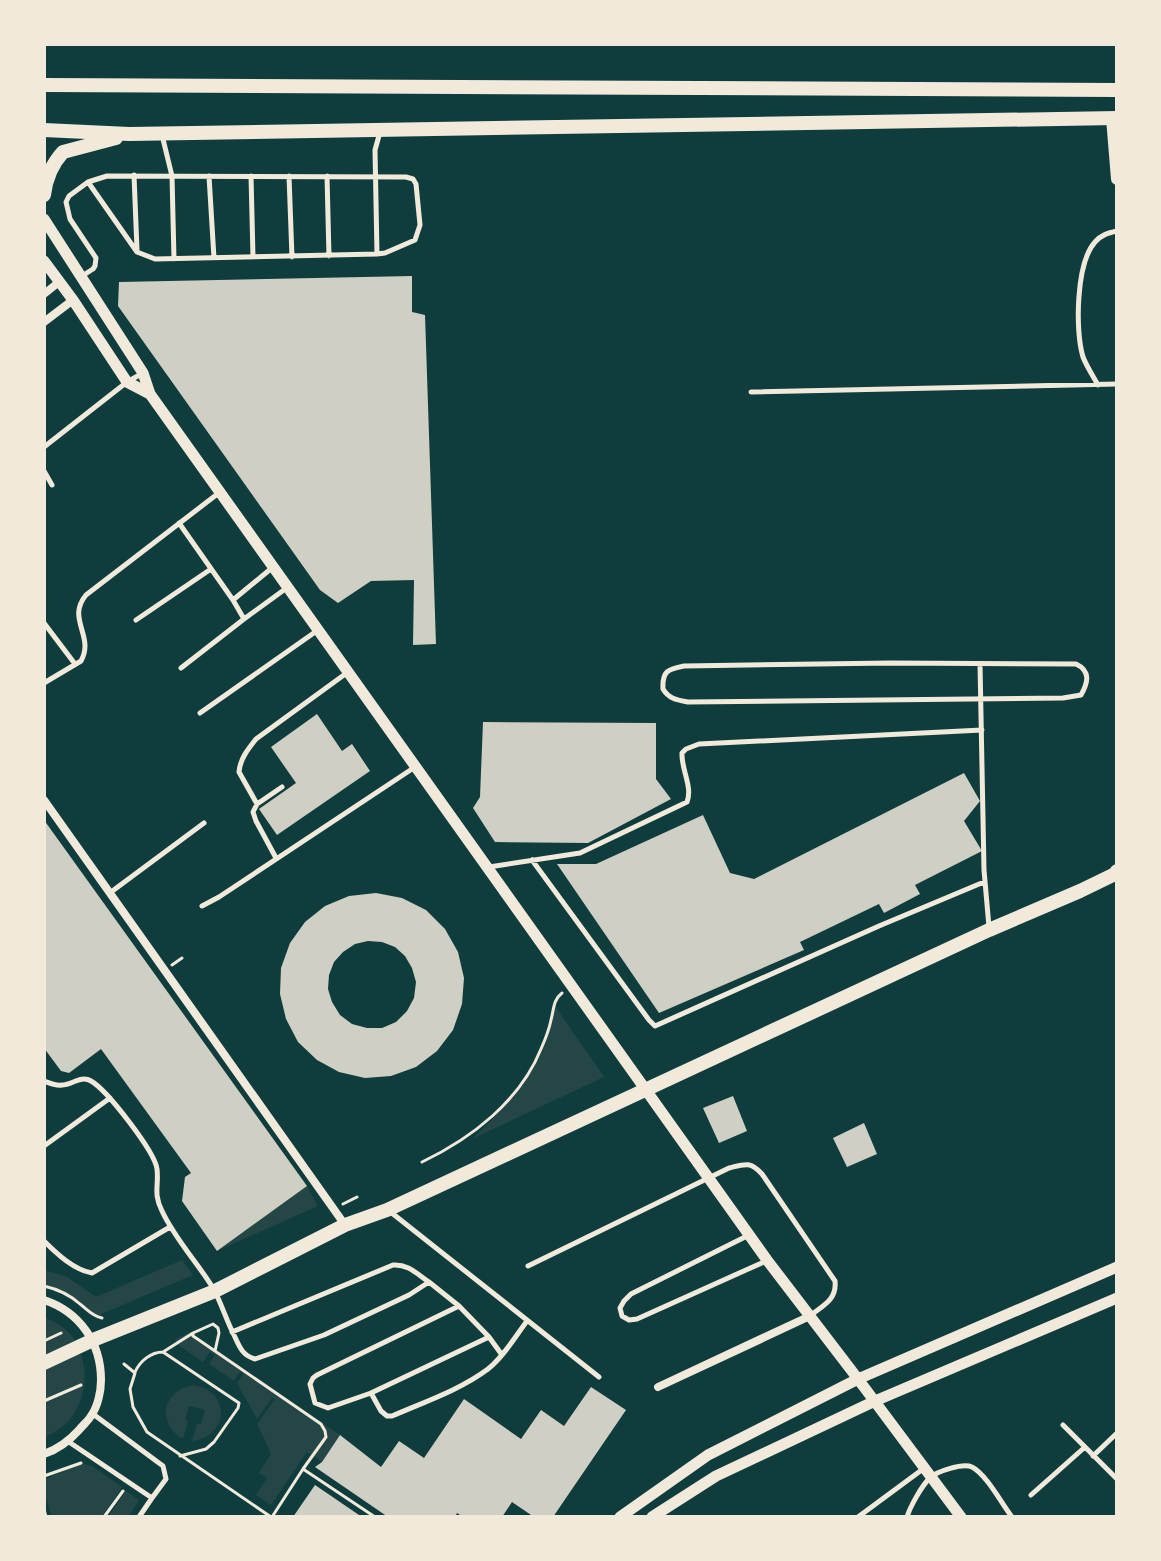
<svg xmlns="http://www.w3.org/2000/svg" width="1161" height="1561" viewBox="0 0 1161 1561" font-family="Ubuntu,sans-serif">
<style>
.green{fill:#244646}
.building{fill:#cfcfc3;fill-rule:evenodd}
.lines{fill:none;stroke-linecap:round;stroke-linejoin:round}
.path{stroke:#f1e9da;stroke-width:3}
.service{stroke:#f1e9da;stroke-width:5}
.minor{stroke:#f1e9da;stroke-width:8}
.tertiary{stroke:#f1e9da;stroke-width:11}
.secondary{stroke:#f1e9da;stroke-width:12}
.primary{stroke:#f1e9da;stroke-width:14}
</style>
<rect width="100%" height="100%" fill="#0f3d3e"/>
<!-- green -->
<path class="green" d="M555,1006L604,1077L472,1139C513,1100 547,1065 555,1006Z
M307,1186L318,1206L217,1251Z
M182,1260L193,1275L97,1316C80,1301 66,1290 44,1284V1270L67,1277L96,1297Z
M44,1317C54,1322 64,1326 71,1335C96,1368 86,1423 44,1437Z
M190,1332L340,1435L322,1462L307,1452L271,1505L256,1495L267,1478L259,1473L271,1454L257,1424L275,1399L272,1398L257,1419L237,1383L243,1374L240,1372L234,1381L209,1364L215,1355L210,1352L203,1362L178,1345L175,1339Z
M193,1385C231,1391 230,1436 192,1441L197,1424H201L205,1410L189,1406L185,1420L188,1421L183,1439C156,1423 162,1391 193,1385Z
M80,1463L92,1466L122,1487L102,1517H52L44,1492V1480Z
M126,1491L139,1500L128,1517H108Z"/>
<!-- building -->
<path class="building" d="M412,276V312L425,315L436,644L413,645L414,580L371,581L338,603L320,590L118,306L119,282Z
M317,714L342,751L352,744L370,771L277,835L259,809L296,783L271,747Z
M483,722L656,723V779L671,799L588,843L495,842L473,808L480,797Z
M964,773L980,801L964,821L982,851L915,885L920,894L884,913L879,904L800,942L804,950L659,1013L557,864H596L703,815L730,873L754,879Z
M44,820L307,1186L217,1251L182,1201L185,1177L191,1173L101,1049L69,1073L61,1071L44,1048Z
M376,893L402,898L426,910L445,929L458,952L464,978L462,1004L453,1030L437,1051L416,1067L391,1076L365,1078L339,1072L317,1060L298,1042L286,1019L280,994L281,968L290,943L305,922L325,906L349,896ZM368,941L382,942L395,947L405,956L412,968L416,982L414,998L407,1011L396,1022L382,1028H367L352,1024L340,1015L332,1002L328,989L329,975L334,962L343,952L355,944Z
M733,1096L747,1131L719,1143L703,1108Z
M864,1123L877,1154L847,1167L833,1138Z
M591,1387L626,1410L553,1517H534L512,1502L502,1517H463L457,1513L455,1517H388L315,1467L322,1462L340,1435L381,1467L399,1441L424,1458L464,1399L521,1439L541,1410L564,1426Z
M315,1485L362,1517H293Z"/>
<g class="lines">
<!-- path -->
<path class="path" d="M172,965L182,958
M422,1162C472,1138 520,1101 541,1049C545,1040 549,1030 551,1020C554,1009 553,1000 562,993
M343,1204L357,1197
M44,1286C57,1289 70,1295 80,1304C88,1310 92,1316 102,1318
M44,1341L61,1333
M215,1351L219,1333L218,1328L213,1324L193,1333V1336L196,1338L321,1424L325,1431L326,1437L303,1469
M163,1352L193,1333
M124,1364L135,1373L130,1389L133,1407L147,1432L271,1517
M135,1372C140,1361 151,1352 163,1352L239,1403L238,1408L214,1442L206,1449L180,1456
M44,1401L81,1385
M44,1476L81,1463
M44,1509L46,1517
M104,1517L123,1491
M272,1517L303,1469L375,1517"/>
<!-- service -->
<path class="service" d="M162,135L172,176L174,259
M134,175L137,250
M209,176L214,258
M251,176L253,257
M289,176L292,257
M327,176L329,256
M377,254L375,150L380,132
M82,276L93,269L95,266L96,258L70,219L66,202L69,196L88,182L107,176L406,177L413,179L416,184L420,225L415,240L385,253L377,254L155,259L137,252L88,182
M1098,385C1093,376 1087,367 1083,357C1075,331 1076,263 1095,242C1101,235 1108,233 1117,231
M751,392L1117,384
M44,447L127,382L143,373
M44,471L52,485
M179,523L233,600L244,619L288,587
M233,600L273,567
M136,620L211,569
M44,623L75,664
M891,663L1076,664C1091,671 1088,683 1081,695L1063,698L688,702C677,700 669,699 663,689C662,671 668,669 684,666Z
M980,664L984,870L989,927
M181,668L244,619
M44,683L81,661C95,636 66,619 86,595L220,492
M200,713L318,630
M257,804L239,772C240,759 248,749 256,739L348,672
M276,858L256,821L253,812L257,804L282,787
M532,860L649,1020L655,1026L879,926L984,882
M489,867L580,853L687,802C693,787 681,769 682,753L686,749L699,744L982,730
M111,892L204,823
M202,906L219,897L415,767
M44,1081C49,1083 56,1086 62,1085C72,1085 81,1075 91,1081C107,1090 155,1152 157,1169C159,1186 153,1193 162,1211C175,1239 197,1262 213,1288C220,1300 226,1319 233,1333C239,1345 241,1355 255,1359L324,1335L409,1295L429,1282C417,1274 408,1264 393,1265L232,1332
M44,1146L110,1098
M388,1210L599,1377
M747,1236L631,1294L624,1301L620,1308L622,1316L629,1320L637,1319L766,1261
M44,1241C57,1254 74,1270 92,1273L170,1227
M528,1266L729,1168C745,1164 750,1161 762,1174L835,1281C837,1299 824,1305 811,1315
M429,1282L459,1306
M489,1337L371,1393L381,1411L387,1416H392C424,1402 460,1390 488,1369C504,1356 515,1337 527,1321
M371,1393L328,1408L315,1403L310,1384L313,1378L317,1375L459,1306L489,1337L502,1355
M1063,1425L1117,1479
M69,1442L152,1498L166,1479L163,1466L93,1414
M1093,1456L1117,1433
M1031,1495L1085,1447
M139,1517L152,1498
M858,1517L923,1469
M907,1517C910,1507 922,1485 930,1478C937,1471 963,1463 972,1467C986,1474 1002,1504 1012,1517"/>
<!-- minor -->
<path class="minor" d="M44,294L59,282
M44,322L73,300
M44,800L345,1225
M44,1300C80,1312 101,1343 101,1380C101,1391 98,1406 91,1416C88,1421 83,1425 79,1430C69,1441 59,1449 44,1454
M658,1387L810,1316"/>
<!-- tertiary -->
<path class="tertiary" d="M44,219L143,373L150,394L767,1260L858,1379L961,1517
M44,261L73,300L127,382L150,394
M620,1517L708,1455L858,1379L1117,1267
M652,1517L716,1476L875,1401L1117,1298"/>
<!-- secondary -->
<path class="secondary" d="M1112,118L1117,179"/>
<!-- primary -->
<path class="primary" d="M44,85L1117,90
M44,130L129,134L1117,118
M44,195C46,178 51,165 63,152L116,138
M44,1363L93,1340L215,1291L345,1225L387,1210L989,930L1080,891L1115,874L1117,871"/>
</g>
<!-- border -->
<rect width="1161" height="1561" fill="none" stroke="#f1e9da" stroke-width="92"/>
</svg>
